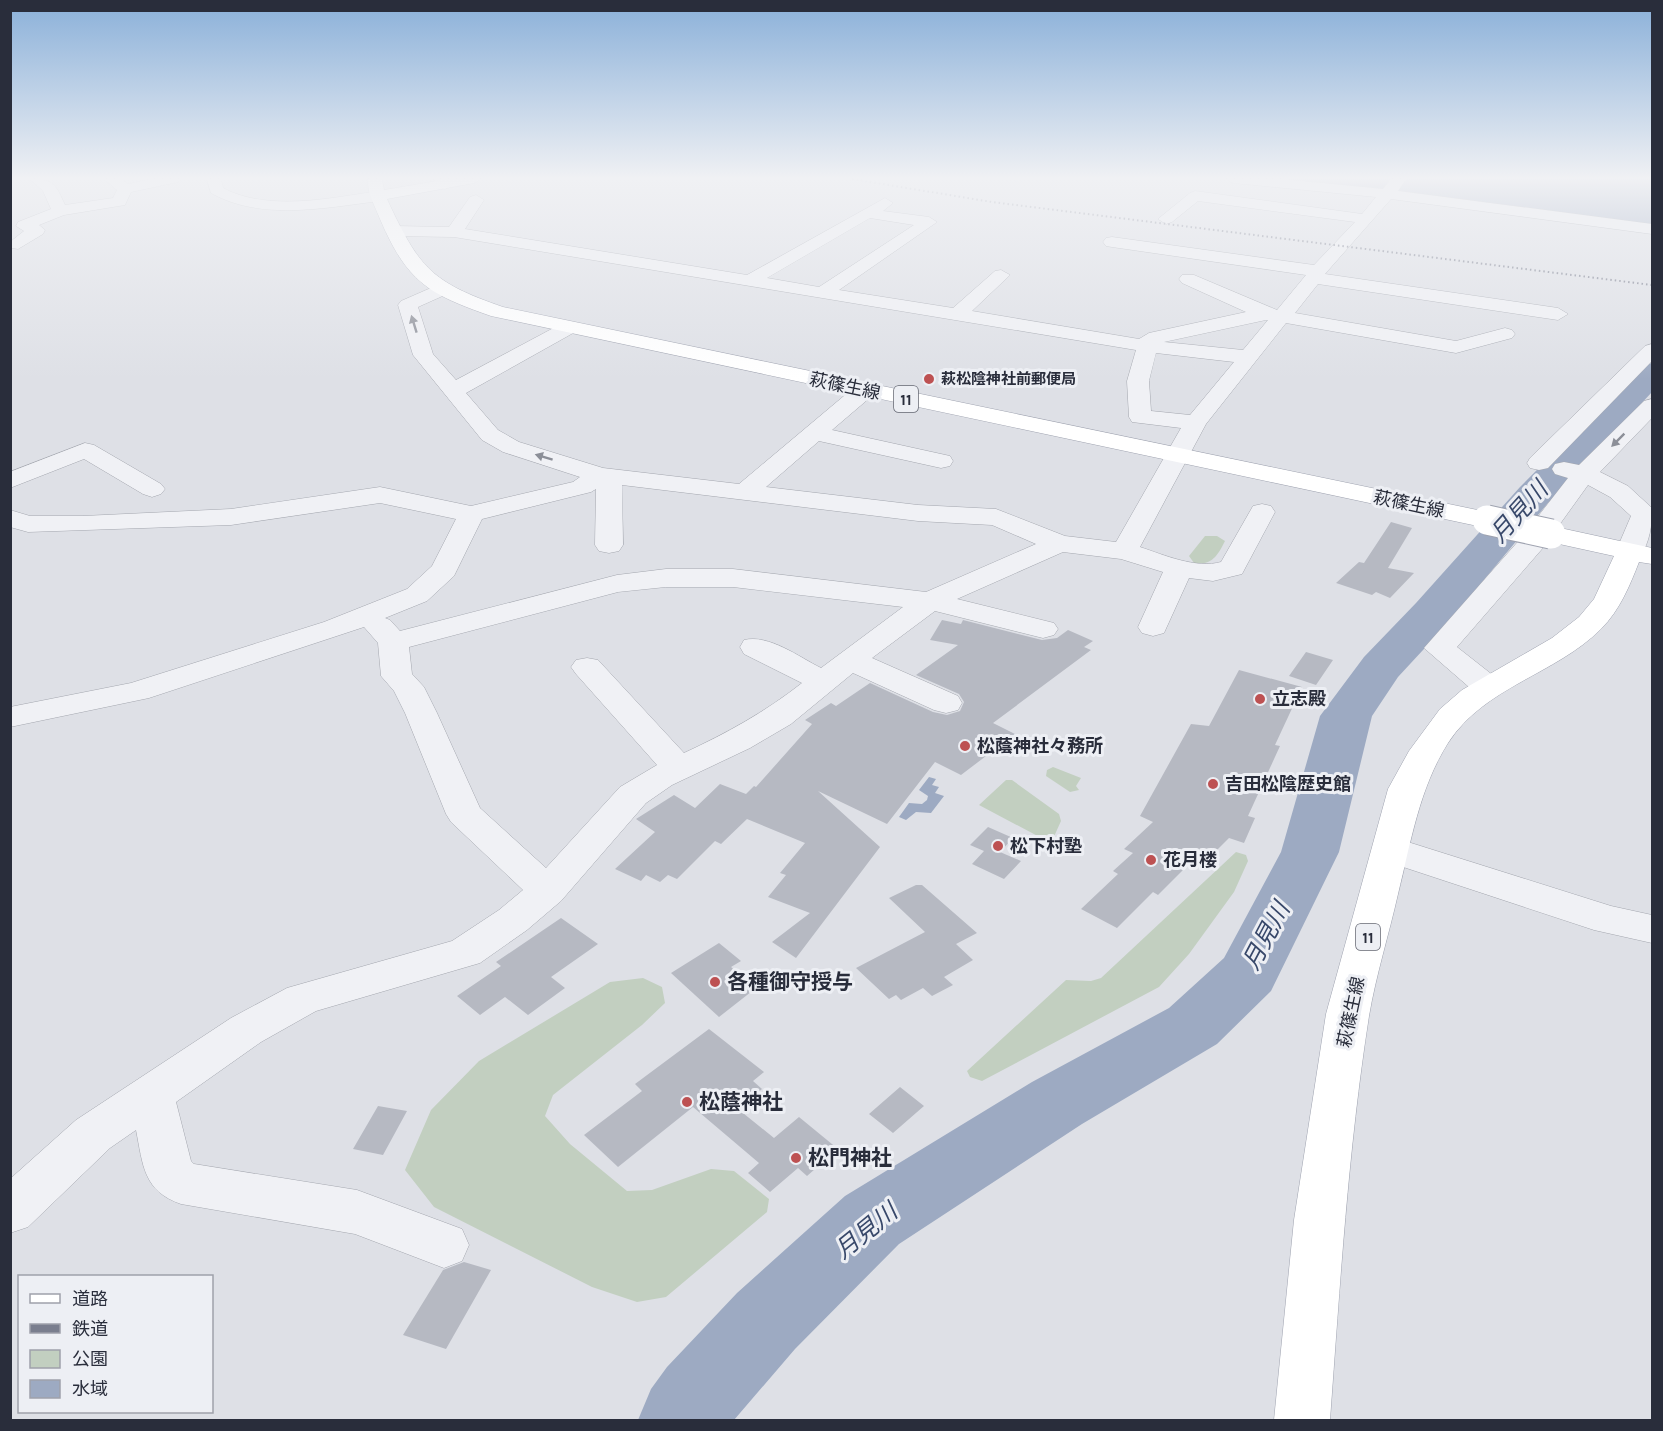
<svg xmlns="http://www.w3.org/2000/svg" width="1663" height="1431" viewBox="0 0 1663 1431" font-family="Karla,'Noto Sans JP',sans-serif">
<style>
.green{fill:#c2cfc0}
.water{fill:#9daac2}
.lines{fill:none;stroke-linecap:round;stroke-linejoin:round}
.river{fill:#9daac2;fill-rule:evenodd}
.building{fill:#b6b9c2}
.minor-casing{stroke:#a4a7af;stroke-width:1}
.major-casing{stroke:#9fa3b0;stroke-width:1}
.minor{fill:#f0f1f5;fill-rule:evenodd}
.major{fill:#fff;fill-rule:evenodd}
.rail{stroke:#7a7e8e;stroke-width:2;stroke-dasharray:1.5 3;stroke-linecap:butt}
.major-bridge-casing{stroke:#9fa3b0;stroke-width:31;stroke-linecap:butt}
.major-bridge{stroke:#fff;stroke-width:29}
.oneway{fill:#8c8f98}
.poi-dot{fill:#bd5152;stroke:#edeff4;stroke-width:2}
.labels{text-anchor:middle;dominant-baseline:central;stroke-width:6;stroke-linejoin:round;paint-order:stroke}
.far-poi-label{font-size:15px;font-weight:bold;fill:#292d3b;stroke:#edeff4;text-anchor:start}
.shield{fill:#edeff4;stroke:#646772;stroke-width:1.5}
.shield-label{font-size:16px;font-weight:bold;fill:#292d3b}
.street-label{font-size:18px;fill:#292d3b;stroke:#edeff4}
.poi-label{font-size:18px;font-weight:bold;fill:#292d3b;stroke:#edeff4;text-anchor:start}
.near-poi-label{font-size:21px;font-weight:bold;fill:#292d3b;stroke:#edeff4;text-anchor:start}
.near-water-label{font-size:24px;font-style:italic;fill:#38486a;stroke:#edeff4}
</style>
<rect width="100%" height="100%" fill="#dee0e6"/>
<!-- green -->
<path class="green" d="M1205,536H1217L1225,541C1218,555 1212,566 1194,563L1189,556Z
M1053,767L1081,778L1076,786L1079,790L1070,792L1046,776L1047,770Z
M1006,780H1012L1059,814L1061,821L1052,841H1047L979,805Z
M1236,852L1246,855L1248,861L1234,892L1189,954L1159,987L982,1081L970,1077L967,1071L1066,980L1091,981L1101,978Z
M643,978L662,987L665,1003L642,1025L553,1095L545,1116L570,1144L627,1191L652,1190L711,1169L734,1171L769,1199L767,1212L666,1297L637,1302L592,1287L434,1207L405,1170L431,1110L479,1061L610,982Z"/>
<!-- water -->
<path class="water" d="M1251,179H1652V224L1376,188L1295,184Z
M929,777L936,779L932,785L939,787L935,793L944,796L931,813L916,812L906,820L899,817L909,803L922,804L927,800L928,796L919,790Z"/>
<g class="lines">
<!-- river -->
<path class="river" d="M1652,363V392L1548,503L1448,623L1398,677L1372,716L1339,852L1271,991L1217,1044L1082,1124L899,1244L795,1349L734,1420H638L651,1389L667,1367L737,1293L845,1196L1032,1082L1169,1008L1224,958L1281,852L1320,716L1364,657L1416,603L1520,487L1640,366Z"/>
</g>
<!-- building -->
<path class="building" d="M1391,522L1412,528L1388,568L1414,573L1390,598L1376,592L1372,595L1336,583L1359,562L1364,563Z
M942,620L961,624L963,620L1042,640L1057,638L1068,630L1093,641L1084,647L1091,650L993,723L1015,734L961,775L935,762L887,824L818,791L880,847L796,958L772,942L810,913L768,897L786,875L780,873L805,843L747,819L721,844L715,841L677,879L668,875L660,882L646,875L641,881L615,869L655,832L636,819L674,795L695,808L720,784L746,794L754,786L756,787L812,724L805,720L831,703L836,706L870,683L933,712L947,715L960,711L964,702L959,694L916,675L958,645L930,640Z
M1306,652L1333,660L1316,685L1289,676Z
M1239,670L1302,687L1275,745L1280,746L1248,816L1255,818L1244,843L1229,838L1201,866L1192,861L1158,895L1153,892L1117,928L1081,909L1118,874L1113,871L1133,853L1124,849L1153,822L1140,816L1191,724L1209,726Z
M988,827L1013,838L1000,852L1021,861L1004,879L972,864L984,851L970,845Z
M916,885H922L977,933L956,944L973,960L944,977L953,985L932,996L923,988L901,1000L896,995L889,999L856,968L925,932L889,898Z
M561,918L598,944L551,977L565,988L528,1015L505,997L480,1015L457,996L501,966L496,962Z
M719,943L741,961L731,967L756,988L719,1017L671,973Z
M709,1029L764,1072L753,1081L762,1089L738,1109L774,1138L799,1117L838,1149L807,1176L798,1168L770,1192L748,1173L759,1163L693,1107L618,1167L584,1135L642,1091L635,1084Z
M900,1087L924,1106L893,1133L869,1114Z
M378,1106L407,1111L383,1155L353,1149Z
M464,1262L491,1270L446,1349L403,1335L443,1270Z"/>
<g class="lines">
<defs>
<path id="minor" d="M30,179C54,179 56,185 65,205L113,198L117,190L104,179H121L128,184L152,179H180L178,182L131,192L125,205L64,215L39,225L45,230L43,234L18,249L12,248L10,242L24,231L16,226L18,222L51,209L43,191Z
M207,179H221L223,188C268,212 331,198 379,191L387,196L379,201C325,208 260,221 211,193Z
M434,179H451L453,184L445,189L440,187Z
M1226,179H1281L1383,189L1391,179H1406L1398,191L1652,224V234L1391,199L1325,274L1558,308L1568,314L1558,320L1318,284L1295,313L1456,341L1505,328L1512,330L1515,334L1512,338L1456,353L1286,323L1206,424L1140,547C1164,555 1196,569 1221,562L1253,506L1262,504L1271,506L1275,512L1242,574L1213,581L1189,578L1164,633L1153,636L1142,633L1138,627L1163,572L1121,559L1063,552L957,599L1054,623L1058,629L1054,635L1043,638L935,611L872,658L958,696L962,703L958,710L946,713L934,710L853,673L791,724L750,748L672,785L646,803L561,901L527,930L480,963L316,1011L261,1042L176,1102L191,1161L194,1164L357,1190L462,1229L469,1245L462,1261L444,1268L355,1234L181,1204C143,1191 143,1165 136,1130L110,1148L28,1227L10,1233V1179L76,1120L231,1018L287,988L452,941L499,910L523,890L451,822L446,814L405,713L394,691L381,676L378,643L364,627L149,698L10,727V707L131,683L324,622L407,589L432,566L456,519L380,503L231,525L28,532L10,527V510L30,516H83L231,509L380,487L471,506L573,482L580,477L503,452L482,440L413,355L398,305L401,301L440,284L449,290L447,294L418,307L433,354L456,380L561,324H575L578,328L575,332L466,393L498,430L519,442L603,468L739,484L857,385H873L876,390L873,395L832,430L950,456L953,461L950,466L941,468L819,441L766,487L918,505L996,509L1065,536L1116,542L1181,428L1132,422L1129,417L1127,381L1136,350L454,237L393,236L385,231L393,226L449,227L470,197L476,195L484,200L465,229L747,275L885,198L893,203L883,211L929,217L937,222L839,290L953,308L995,271L1001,270L1010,275L972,311L1139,339L1149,333L1246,312L1182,283L1179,279L1182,275H1194L1277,310L1306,275L1112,247L1106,246L1103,242L1106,238L1112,237L1314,265L1355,222L1198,201L1172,222L1166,224L1158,219L1190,193L1195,191L1362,214L1376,197L1233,183ZM870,218L914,225L819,287L767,278ZM1266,320H1268L1243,350L1164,342ZM1156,353L1234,362L1190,415L1151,411L1149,381ZM622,485L918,521L992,525L1036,544L926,592L733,569H666L617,575L400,631L390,620L385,618L427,601L454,576L482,519L591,492L596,489L595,545L599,551L609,553L619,551L623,545ZM666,587H733L903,607L821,668C799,657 769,634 744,640L740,647L744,654L802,683C765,712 727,733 684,753L598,660L587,658L576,660L571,667L576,674L657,765L620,787L546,868L480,808L437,713L424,687L412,674L409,647L618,592Z
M1652,344V361L1548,468L1539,470L1530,468L1527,463L1530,458L1645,346Z
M1652,399V418L1600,472L1628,486L1652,508C1652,526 1650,541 1640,557L1630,559L1620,557L1616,551L1631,516L1610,497L1588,485L1542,549L1457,647L1499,680L1504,687L1499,694L1488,697L1477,694L1424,648L1522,537L1568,478L1555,474L1552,469L1555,464L1564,462L1579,465L1644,401Z
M85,443L94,445L161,484L165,489L161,494L152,497L143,494L84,459L10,488V472Z
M1392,837L1611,906L1652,915V943L1594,930L1379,859L1373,850L1379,841Z"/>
<path id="major" d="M368,179H382L384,190L449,179H481L474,183L387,199C419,268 431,282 503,307L1487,512L1496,514L1500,520L1496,526L1487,528L491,316C428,294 407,282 380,219C375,206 367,193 368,179Z
M1551,526L1652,548V564L1639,562C1630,585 1620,610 1601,629C1555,675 1485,686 1448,743C1419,789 1411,842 1398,894C1389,934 1376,975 1369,1016C1348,1150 1340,1285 1330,1420H1274L1294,1220L1326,1014L1388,789L1409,751L1440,709L1462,690L1552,638L1579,617L1594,599L1614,556L1541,540L1538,534L1541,528Z"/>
</defs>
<!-- minor casing -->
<use href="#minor" class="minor-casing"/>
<!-- major casing -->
<use href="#major" class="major-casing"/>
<!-- minor -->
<use href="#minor" class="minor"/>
<!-- major -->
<use href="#major" class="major"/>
<!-- rail -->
<path class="rail" d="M852,179L992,202L1652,285"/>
<defs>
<path id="major-bridge" d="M1487,520L1551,534"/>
</defs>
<!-- major-bridge casing -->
<use href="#major-bridge" class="major-bridge-casing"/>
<!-- major-bridge -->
<use href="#major-bridge" class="major-bridge"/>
</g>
<!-- one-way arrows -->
<defs><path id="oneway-solid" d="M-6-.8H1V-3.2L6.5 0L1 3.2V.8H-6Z" transform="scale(1.5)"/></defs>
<g class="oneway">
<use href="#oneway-solid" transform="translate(414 324) rotate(-107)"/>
<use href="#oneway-solid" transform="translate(1618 440) rotate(135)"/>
<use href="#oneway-solid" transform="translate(544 457) rotate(-163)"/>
</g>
<!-- sky -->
<linearGradient id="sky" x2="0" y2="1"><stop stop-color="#8ab0d9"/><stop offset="0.47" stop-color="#f0f1f4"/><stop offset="1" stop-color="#f0f1f4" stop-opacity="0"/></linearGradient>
<rect width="1663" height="379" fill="url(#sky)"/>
<!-- markers -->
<g class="poi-dot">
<circle cx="929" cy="379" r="6"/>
<circle cx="1260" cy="699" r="6"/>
<circle cx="965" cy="746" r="6"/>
<circle cx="1213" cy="784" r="6"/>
<circle cx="998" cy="846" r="6"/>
<circle cx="1151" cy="860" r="6"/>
<circle cx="715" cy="982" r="6"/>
<circle cx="687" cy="1102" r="6"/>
<circle cx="796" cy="1158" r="6"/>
</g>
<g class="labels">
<!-- far-poi labels -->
<g class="far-poi-label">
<text x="941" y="379">萩松陰神社前郵便局</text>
</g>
<!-- shield labels -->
<g class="shield">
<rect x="894" y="386" width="24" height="26" rx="4.5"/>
<rect x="1356" y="924" width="24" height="26" rx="4.5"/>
</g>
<g class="shield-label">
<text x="906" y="399">11</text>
<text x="1368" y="937">11</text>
</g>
<!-- street labels -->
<g class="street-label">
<text transform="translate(845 386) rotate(12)">萩篠生線</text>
<text transform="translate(1409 504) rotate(12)">萩篠生線</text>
<text transform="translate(1351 1012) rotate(-78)">萩篠生線</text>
</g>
<!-- poi labels -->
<g class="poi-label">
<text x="1272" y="699">立志殿</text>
<text x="977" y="746">松蔭神社々務所</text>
<text x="1225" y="784">吉田松陰歴史館</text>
<text x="1010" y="846">松下村塾</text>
<text x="1163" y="860">花月楼</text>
</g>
<!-- near-poi labels -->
<g class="near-poi-label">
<text x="727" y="982">各種御守授与</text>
<text x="699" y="1102">松蔭神社</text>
<text x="808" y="1158">松門神社</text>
</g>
<!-- near-water labels -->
<g class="near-water-label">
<text transform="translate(1519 512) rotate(-48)">月見川</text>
<text transform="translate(1266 936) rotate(-62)">月見川</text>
<text transform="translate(866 1231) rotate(-39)">月見川</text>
</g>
</g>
<!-- border -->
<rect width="1663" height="1431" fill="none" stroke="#292d3b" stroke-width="24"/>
<!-- legend -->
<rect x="18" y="1275" width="195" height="138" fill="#edeff4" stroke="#9fa1aa" stroke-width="1.5"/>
<rect x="30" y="1294" width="30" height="9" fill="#ffffff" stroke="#9fa1aa" stroke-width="1.5"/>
<text x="72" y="1305" font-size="18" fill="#292d3b">道路</text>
<rect x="30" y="1324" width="30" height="9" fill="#7a7e8e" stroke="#9fa1aa" stroke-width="1.5"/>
<text x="72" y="1335" font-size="18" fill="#292d3b">鉄道</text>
<rect x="30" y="1350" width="30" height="18" fill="#c2cfc0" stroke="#9fa1aa" stroke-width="1.5"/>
<text x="72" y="1365" font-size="18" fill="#292d3b">公園</text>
<rect x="30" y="1380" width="30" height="18" fill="#9daac2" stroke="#9fa1aa" stroke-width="1.5"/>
<text x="72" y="1395" font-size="18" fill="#292d3b">水域</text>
</svg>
